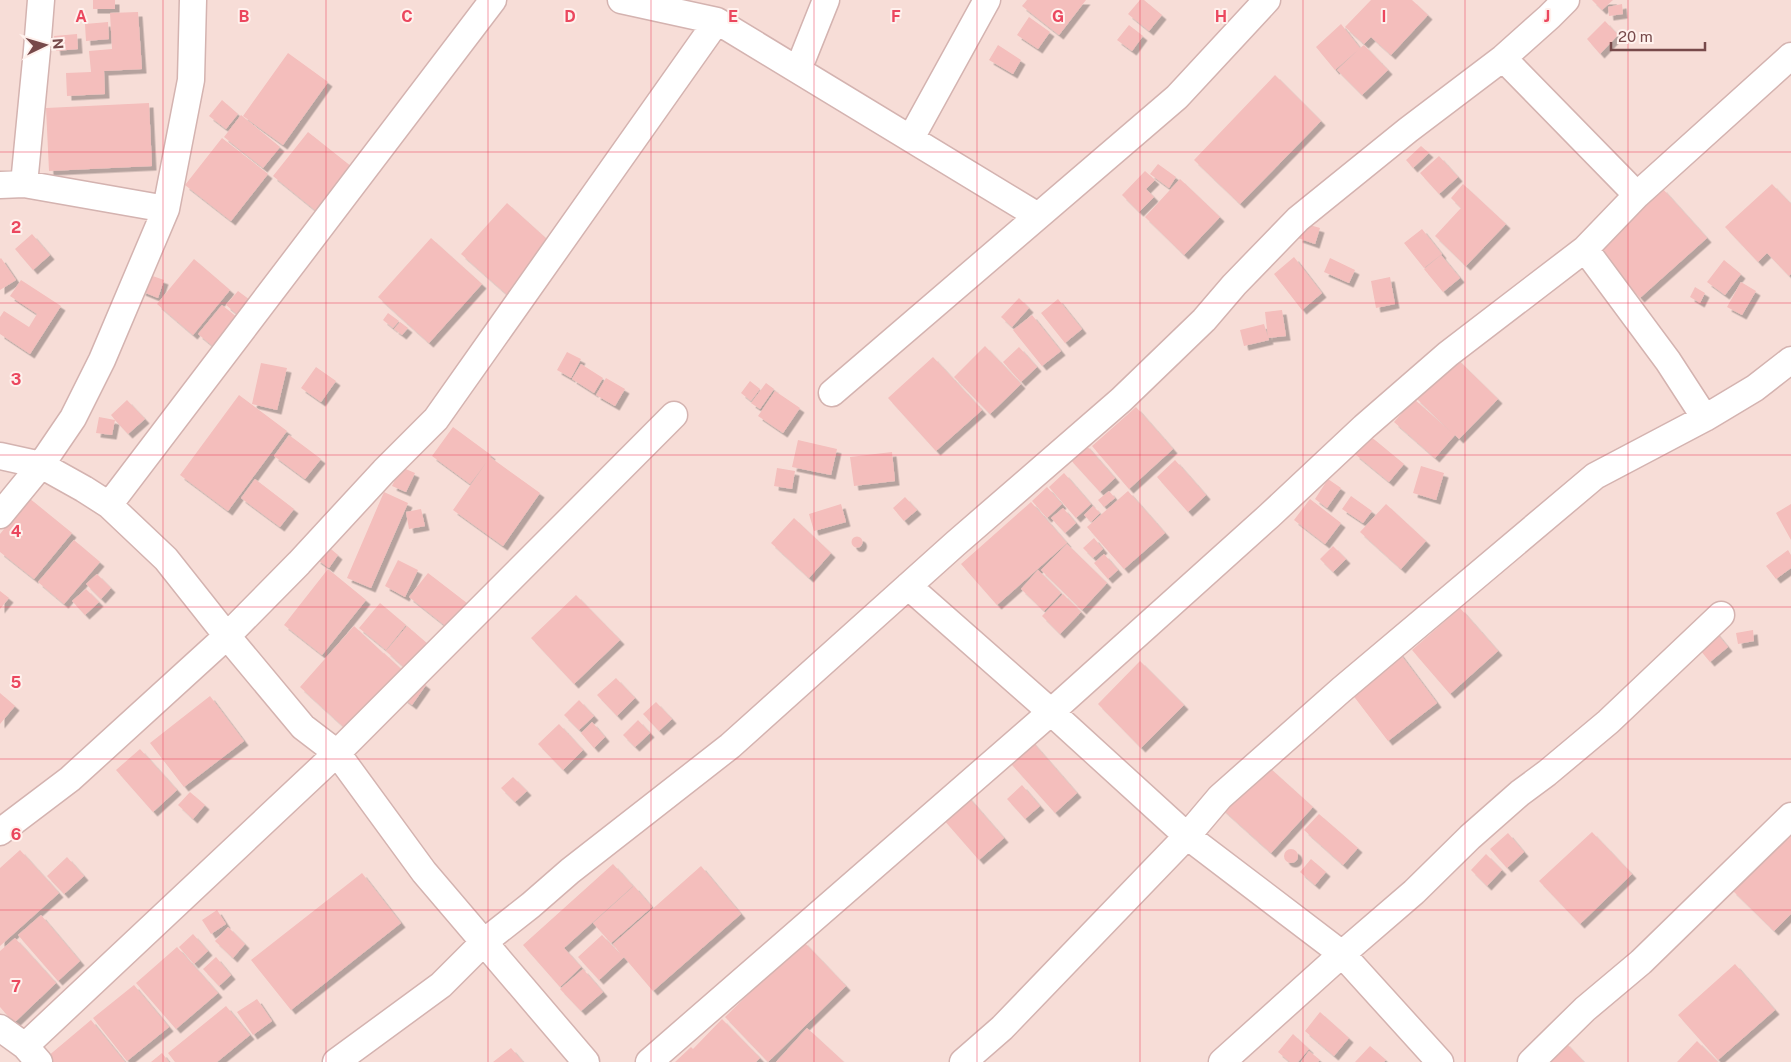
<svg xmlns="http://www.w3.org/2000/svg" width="1791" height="1062" viewBox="0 0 1791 1062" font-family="'Public Sans',sans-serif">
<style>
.residential{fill:#f7ddd7}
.building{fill:#f4bebc;filter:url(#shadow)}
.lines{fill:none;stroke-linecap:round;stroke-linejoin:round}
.minor-casing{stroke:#d4b3b0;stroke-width:29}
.minor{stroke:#fff;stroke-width:26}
.grid{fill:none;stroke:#eb475e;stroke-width:1;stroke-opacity:0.55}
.grid-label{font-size:16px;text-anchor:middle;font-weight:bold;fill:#eb475e;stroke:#fff1ed;stroke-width:4;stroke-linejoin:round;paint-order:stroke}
</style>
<defs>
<filter id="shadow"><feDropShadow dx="4.5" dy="4.5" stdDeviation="0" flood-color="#0004"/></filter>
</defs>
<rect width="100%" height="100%" fill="#fdebe6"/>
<!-- residential -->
<path class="residential" d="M0,0H1791V1062H0Z"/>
<!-- building -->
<path class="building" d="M93,0H115V9H93Z
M1027,0H1086L1059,35L1022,6Z
M1140,0H1144L1162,15L1149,31L1128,14Z
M1371,0H1412L1428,15L1391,55L1371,37L1364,44L1345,27Z
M1592,0H1613L1602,10Z
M1622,4L1623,14L1609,16L1608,7Z
M138,12L142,69L104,71L105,94L67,96L66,73L91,72L89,51L112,49L110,13Z
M1029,17L1050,32L1038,49L1017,35Z
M1605,21L1618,35L1600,54L1587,39Z
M108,22L109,39L86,41L85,24Z
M1341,24L1360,48L1364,45L1388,70L1362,95L1337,70L1358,50L1335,70L1316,47Z
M1129,25L1143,36L1132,51L1117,40Z
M77,34L78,49L56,51L54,36Z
M998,45L1021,60L1013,74L989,60Z
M288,53L328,82L283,145L243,116Z
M1275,75L1321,121L1240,204L1194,160Z
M222,100L238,114L226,129L209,116Z
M149,103L152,166L49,171L46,108Z
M241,115L280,147L263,168L224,137Z
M308,132L357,171L321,215L273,176Z
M222,138L268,174L231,221L185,185Z
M1421,146L1429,153L1413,168L1406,160Z
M1439,156L1458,177L1439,194L1420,173Z
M1158,164L1176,177L1169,188L1150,174Z
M1145,171L1155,180L1146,189L1154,197L1139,212L1122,195Z
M1180,179L1220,217L1184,255L1145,217Z
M1463,184L1506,224L1466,266L1435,236L1461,208L1451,198Z
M1772,184L1791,204V274L1789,276L1767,253L1758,262L1725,227Z
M1662,188L1707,238L1640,298L1596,248Z
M507,203L558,249L513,300L461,254Z
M1303,223L1320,228L1315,244L1298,238Z
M1422,229L1442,254L1424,268L1404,243Z
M32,234L50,255L33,270L15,249Z
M431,238L482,284L429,343L378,297Z
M1441,255L1460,278L1443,292L1424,269Z
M1294,257L1322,293L1302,310L1274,274Z
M1,258L16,280L0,290V259Z
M1330,258L1355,270L1349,283L1324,272Z
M194,259L230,290L193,335L157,304Z
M1724,260L1741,274L1725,295L1707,282Z
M147,274L164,280L158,298L141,291Z
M1390,277L1395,304L1376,308L1371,281Z
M21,280L61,306L30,354L0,334V317L4,311L29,327L37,314L10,296Z
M1741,282L1756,291L1742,315L1727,307Z
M1695,287L1705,293L1700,303L1690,297Z
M238,291L250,300L238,315L226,305Z
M1019,298L1029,308L1012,327L1001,317Z
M1058,299L1082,329L1065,343L1041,313Z
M222,305L239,319L215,348L198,334Z
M1282,310L1286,336L1268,338L1265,312Z
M388,313L399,321L393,328L383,320Z
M1032,315L1061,351L1042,366L1013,330Z
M400,322L408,328L402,335L394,329Z
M1264,324L1269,340L1244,346L1240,330Z
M985,346L1021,384L990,414L954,377Z
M1019,347L1037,367L1021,382L1003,362Z
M567,352L581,359L571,378L557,370Z
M933,357L982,410L936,451L888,398Z
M1455,357L1498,399L1459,439L1455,435L1435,458L1394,422L1414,399L1451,432L1416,398Z
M261,363L287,368L277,410L252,404Z
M581,364L603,378L594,393L572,379Z
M316,367L336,381L321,402L301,388Z
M606,378L625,389L615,406L596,395Z
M750,381L760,389L751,401L741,393Z
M766,383L774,389L760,409L751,403Z
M775,391L800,408L783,433L758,416Z
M239,395L287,431L228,511L180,475Z
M127,400L145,419L128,434L115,420L112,435L96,433L99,417L115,420L111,415Z
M1136,407L1173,449L1129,489L1092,446Z
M453,427L491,455L490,457L540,493L503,546L453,510L486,463L470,484L432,456Z
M289,435L321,459L305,479L274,456Z
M1370,436L1404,464L1389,482L1355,454Z
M798,440L837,449L831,475L792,467Z
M1085,444L1115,478L1100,492L1069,458Z
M892,452L895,481L854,486L850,457Z
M1175,460L1206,495L1188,512L1157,477Z
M1421,466L1444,473L1436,500L1413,493Z
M401,467L415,473L406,492L392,486Z
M777,468L795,471L792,489L774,486Z
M1064,473L1091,504L1076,518L1049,487Z
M255,479L294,509L280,527L241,498Z
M1328,479L1341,488L1327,508L1315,499Z
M1047,487L1062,504L1047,518L1032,501Z
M1109,491L1115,498L1104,507L1098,500Z
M1128,491L1165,533L1124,569L1087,527Z
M384,492L408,503L371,588L347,578Z
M1351,496L1372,511L1363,523L1342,509Z
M905,497L917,510L904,521L893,508Z
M29,498L72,533L34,579L0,552V534Z
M1310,499L1341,523L1325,544L1294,520Z
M1031,502L1067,543L997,605L961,564Z
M841,504L846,522L814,531L809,514Z
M1386,504L1426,541L1401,569L1360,532Z
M1791,504V540L1776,513Z
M1093,506L1100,513L1091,522L1084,515Z
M1063,508L1076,523L1065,533L1051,518Z
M421,509L425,526L409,529L406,512Z
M794,518L831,553L809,578L771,543Z
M851.5 542a5.5 5.5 0 1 1 11 0a5.5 5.5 0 1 1-11 0Z
M1094,538L1103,549L1093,558L1083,548Z
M74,540L100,562L64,604L38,582Z
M1067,544L1107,583L1082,610L1041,570Z
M326,545L338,555L329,568L316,559Z
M1333,546L1346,559L1333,572L1320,559Z
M1788,550L1791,555V568L1776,579L1766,566Z
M1104,554L1118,570L1108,579L1094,563Z
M398,560L418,570L405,597L385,586Z
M328,569L366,600L322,655L284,625Z
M1038,570L1061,593L1044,611L1021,589Z
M428,573L472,607L453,632L409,597Z
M97,574L111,588L101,599L86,584Z
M86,589L99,602L85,615L72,601Z
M0,591L9,598L0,609Z
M1063,594L1081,612L1060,634L1042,616Z
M576,595L620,640L574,684L531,638Z
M380,603L406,625L386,650L359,628Z
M1460,608L1498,651L1450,694L1412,650Z
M354,626L383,653L382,654L384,653L401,669L347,730L300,687Z
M407,626L429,645L407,670L386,651Z
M1714,630L1728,647L1710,662L1696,645Z
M1753,630L1754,641L1738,644L1736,633Z
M1398,651L1437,703L1388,741L1349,690Z
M1140,661L1184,705L1141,748L1098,704Z
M417,678L426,685L412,705L403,698Z
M616,678L635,698L617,716L597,695Z
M0,693L15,706L0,724Z
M210,696L244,741L184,787L150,743Z
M579,700L594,716L579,730L564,715Z
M656,702L672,719L659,731L643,714Z
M638,720L650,733L635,747L623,735Z
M592,722L605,737L594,748L581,733Z
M559,724L583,750L563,770L538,744Z
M1028,737L1077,793L1055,813L1005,757Z
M140,749L177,790L153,812L116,770Z
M1262,761L1313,807L1271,853L1220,807Z
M513,777L527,791L515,802L501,788Z
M1022,785L1040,806L1025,819L1007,799Z
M962,790L1004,838L979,860L937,812Z
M190,792L205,805L193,819L178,805Z
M1319,814L1358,848L1343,865L1304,830Z
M1791,831V914L1774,931L1732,890Z
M1592,832L1632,874L1580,924L1539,881Z
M1508,833L1524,852L1507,868L1490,849Z
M1284 856a7 7 0 1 1 14 0a7 7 0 1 1-14 0Z
M20,850L59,893L0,946V868Z
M1486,854L1502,870L1487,886L1471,870Z
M67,857L84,876L64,894L47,876Z
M1311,859L1326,872L1315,885L1300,872Z
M613,864L633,886L564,948L581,967L560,987L523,945Z
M701,866L741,914L653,991L624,957L599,980L578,957L602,935L621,955L613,944Z
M362,873L401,923L291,1010L251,960Z
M634,886L652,907L611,943L593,923Z
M217,910L226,924L211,934L202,920Z
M41,915L80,961L58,981L18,935Z
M228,927L245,944L233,958L215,941Z
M193,934L208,951L194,964L179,947Z
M15,938L56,983L14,1023L0,1007V951Z
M803,941L846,986L768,1062L725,1017Z
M177,947L218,993L176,1029L136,983Z
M216,957L231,975L219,986L203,969Z
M1735,964L1775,1010L1718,1060L1678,1015Z
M583,969L603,992L581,1011L560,989Z
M134,985L169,1027L127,1061L93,1018Z
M257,999L272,1021L253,1035L237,1012Z
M226,1006L250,1035L217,1062H175L168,1053Z
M1320,1012L1349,1038L1334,1056L1305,1031Z
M722,1019L760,1058L756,1062H675L691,1047L693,1049Z
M91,1020L125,1062H51L47,1057Z
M807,1028L844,1062H776Z
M1293,1034L1309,1049L1298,1062H1290L1278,1052Z
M1697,1041L1718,1062H1677Z
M1565,1042L1584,1062H1544Z
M1370,1046L1386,1060L1384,1062H1355Z
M511,1048L523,1062H493Z
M1309,1051L1320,1060L1318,1062H1301Z
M162,1053L169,1062H151Z"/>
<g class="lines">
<defs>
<path id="minor" d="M621,0L717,21L1038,216
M1503,58L1637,195
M798,70L826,0
M911,138L987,0
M24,184L37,50L41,0
M0,185L24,184L166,209
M1585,249L1668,361L1705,418
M832,393L1177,97L1267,0
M0,456L41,465L84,489L109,505L166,559L227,636L303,727L337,753L424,872L586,1062
M109,505L493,0
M0,515L41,465L73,418L102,360L166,209L191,80L193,0
M908,586L1051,712L1187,836L1342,954L1440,1062
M0,832L70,779L227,636L299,563L384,471L436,419L717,21
M0,1028L25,1046L39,1062
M25,1046L337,753L674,415
M336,1062L441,985L484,942L531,905L570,871L730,746L955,544L1121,400L1204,320L1234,285L1298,219L1408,130L1503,58L1549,17L1566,0
M649,1062L1051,712L1269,516L1364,427L1448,354L1585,249L1637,195L1791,56
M963,1062L1002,1028L1187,836L1220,797L1341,690L1595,476L1705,418L1755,388L1791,360
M1222,1062L1342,954L1414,892L1470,837L1520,793L1547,773L1608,722L1721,615
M1531,1062L1585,1009L1641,962L1791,816"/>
</defs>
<!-- minor casing -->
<use href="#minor" class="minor-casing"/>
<!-- minor -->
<use href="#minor" class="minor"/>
</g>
<!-- grid -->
<path class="grid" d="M163,0V1062M326,0V1062M488,0V1062M651,0V1062M814,0V1062M977,0V1062M1140,0V1062M1303,0V1062M1465,0V1062M1628,0V1062M0,152H1791M0,303H1791M0,455H1791M0,607H1791M0,759H1791M0,910H1791"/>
<g class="grid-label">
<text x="81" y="22">A</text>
<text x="244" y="22">B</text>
<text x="407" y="22">C</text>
<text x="570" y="22">D</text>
<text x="733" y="22">E</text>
<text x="896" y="22">F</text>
<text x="1058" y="22">G</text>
<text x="1221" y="22">H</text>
<text x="1384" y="22">I</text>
<text x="1547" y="22">J</text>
<text x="16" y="233">2</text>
<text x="16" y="385">3</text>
<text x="16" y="537">4</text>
<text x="16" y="688">5</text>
<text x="16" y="840">6</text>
<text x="16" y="992">7</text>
</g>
<!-- north arrow -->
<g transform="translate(45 45) rotate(85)" stroke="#fff1ed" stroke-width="4" paint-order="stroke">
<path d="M0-4L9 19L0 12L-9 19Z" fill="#77494a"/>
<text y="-8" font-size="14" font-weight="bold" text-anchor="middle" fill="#77494a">N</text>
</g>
<!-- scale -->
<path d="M1611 42v8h94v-8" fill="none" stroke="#77494a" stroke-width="2.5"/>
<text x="1618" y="42" font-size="15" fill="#77494a" stroke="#fff1ed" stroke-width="4" paint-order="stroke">20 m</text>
</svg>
